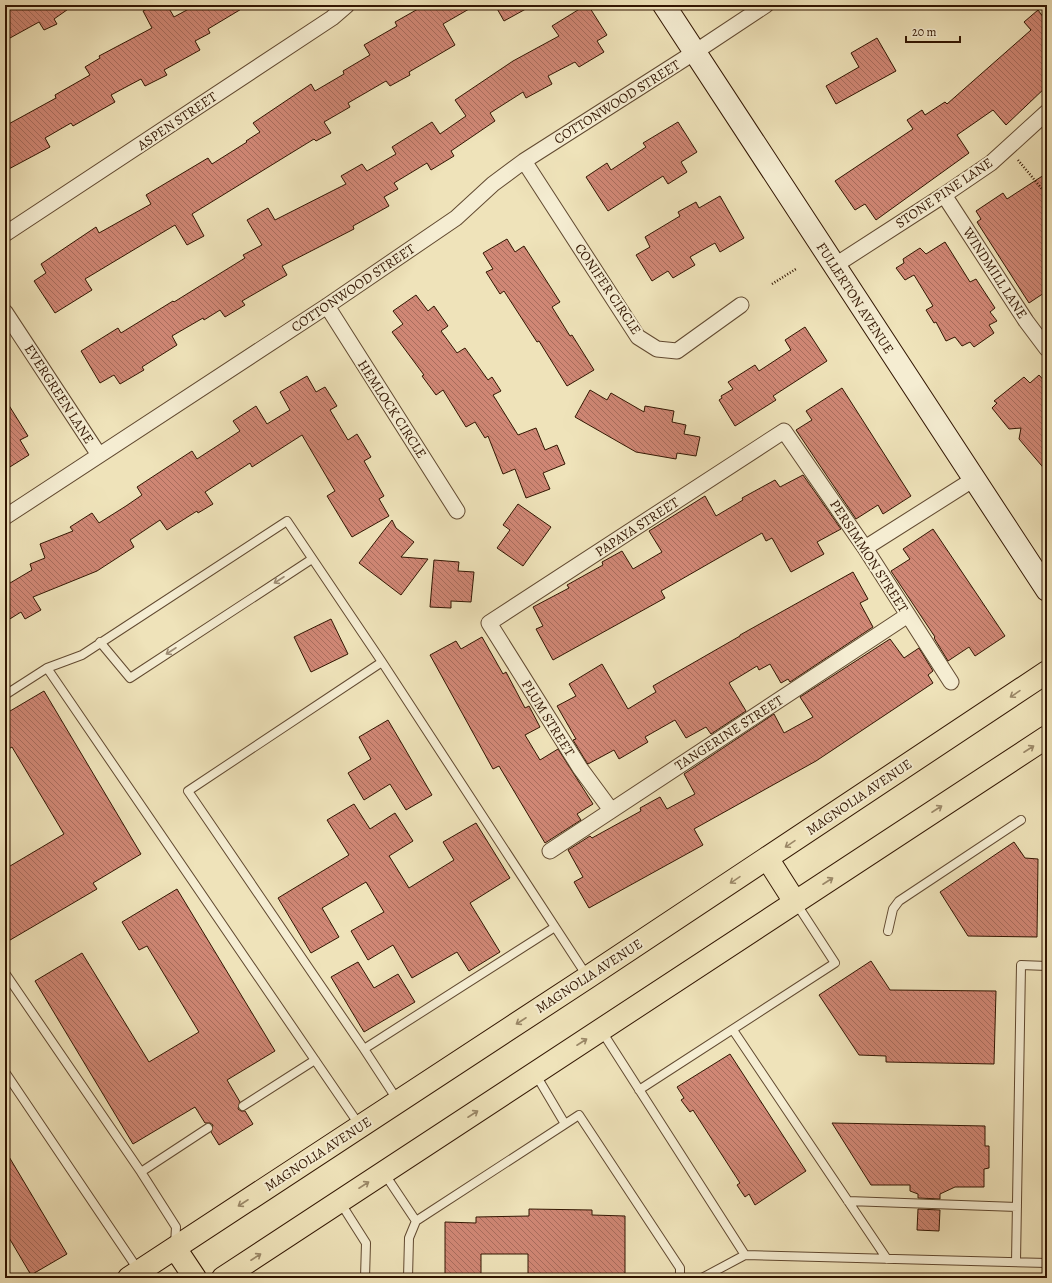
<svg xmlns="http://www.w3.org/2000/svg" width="1052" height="1283" viewBox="0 0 1052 1283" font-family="Alegreya,serif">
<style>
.building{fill:url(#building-back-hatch);stroke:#321602}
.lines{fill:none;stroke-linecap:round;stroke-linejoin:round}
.service-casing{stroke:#614930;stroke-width:10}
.minor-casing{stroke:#614930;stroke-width:17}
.secondary-casing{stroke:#321602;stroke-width:24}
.primary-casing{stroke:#321602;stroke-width:24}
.path{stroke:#321602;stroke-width:2.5;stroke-dasharray:1 2;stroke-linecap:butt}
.service{stroke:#f5edd2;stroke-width:8}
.minor{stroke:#f5edd2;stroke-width:15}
.secondary{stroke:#f5edd2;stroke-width:22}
.primary{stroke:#efe3ba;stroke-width:22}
.oneway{stroke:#9d8c74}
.oneway2{stroke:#9a8767}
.labels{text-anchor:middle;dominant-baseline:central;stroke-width:4;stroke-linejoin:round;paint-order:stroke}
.street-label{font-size:14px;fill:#321602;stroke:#f5edd2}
</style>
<defs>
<pattern id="building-back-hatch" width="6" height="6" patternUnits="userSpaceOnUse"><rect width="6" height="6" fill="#d08775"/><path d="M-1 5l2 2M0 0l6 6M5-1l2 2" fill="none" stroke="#a96d5e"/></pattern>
</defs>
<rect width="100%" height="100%" fill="#efe3ba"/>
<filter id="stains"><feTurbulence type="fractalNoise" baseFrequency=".005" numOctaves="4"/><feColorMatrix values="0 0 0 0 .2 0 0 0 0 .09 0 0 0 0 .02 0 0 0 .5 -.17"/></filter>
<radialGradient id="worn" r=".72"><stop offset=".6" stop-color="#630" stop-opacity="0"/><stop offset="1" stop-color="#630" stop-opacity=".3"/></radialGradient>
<!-- building -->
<path class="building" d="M5,5H74L54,19L57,24L44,30L39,22L10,38L5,28Z
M155,5H167L174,17L196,5H248L208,29L210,33L195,41L200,50L164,70L167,75L145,86L141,79L111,95L115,102L73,126L71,123L45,138L50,147L5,171V126L56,98L55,95L90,75L85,67L100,58L99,56L152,28L143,11Z
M425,5H476L443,24L455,45L409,72L410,75L390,86L386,81L348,103L350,107L324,122L331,133L316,141L314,139L192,214L204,236L187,245L175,225L85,279L92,290L55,313L34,281L46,273L41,264L96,227L99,233L151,204L146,195L208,158L212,164L247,142L246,141L260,132L253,123L311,84L315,91L344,74L343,71L370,55L364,45L397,26L395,22Z
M495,5H533L504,21Z
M586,5H588L607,35L597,41L604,52L579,67L575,62L548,76L552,84L526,98L523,92L490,113L495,121L451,151L454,156L431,170L427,163L394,183L398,189L384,197L389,206L353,226L354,229L282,266L287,275L242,301L245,305L225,317L220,310L204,320L203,318L172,336L177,345L142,367L144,370L120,384L114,375L100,383L81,351L118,328L121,333L173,301L174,302L245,258L243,255L262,245L247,220L268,208L275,220L346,184L341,176L362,164L367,171L396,154L392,147L432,122L440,134L466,116L455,100L513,61L559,36L552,26Z
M1038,10L1044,18L1047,16V86L1006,125L993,110L957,135L969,153L876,220L865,204L855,210L835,181L913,129L907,120L922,110L925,115L945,102L947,104L1031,30L1024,22Z
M877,38L896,71L836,104L826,86L859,67L851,53Z
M678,122L697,152L681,162L687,172L668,184L663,176L608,211L586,177L607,163L611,170L646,147L643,143Z
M1047,173V291L1029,303L977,222L981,219L976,211L1003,193L1007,199Z
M720,196L744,238L720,252L715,243L690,257L695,265L673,278L668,271L652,281L636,255L650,247L645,237L680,216L678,212L696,202L699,208Z
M507,239L515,252L524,246L560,302L552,307L570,336L572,335L594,370L567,386L539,341L537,342L504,291L500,294L486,272L493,269L483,253Z
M945,242L970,282L976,279L995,308L990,312L997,321L989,325L994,333L974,347L970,342L962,346L955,337L946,341L936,322L934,323L926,310L933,306L914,275L905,280L896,268L904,263L903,259L920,248L926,254Z
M416,295L428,311L434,306L448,326L441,331L457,353L465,348L488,380L492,377L501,391L493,395L518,435L536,428L545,450L557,445L565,464L543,473L550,489L526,498L515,469L503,474L488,436L485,438L475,422L466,427L443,390L436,395L422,376L424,375L392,332L403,324L393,311Z
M805,327L827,361L773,396L776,400L735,426L719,400L722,398L721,396L733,389L728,382L755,365L759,371L791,350L785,340Z
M1039,375L1047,384V472L1019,439L1021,428L1009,429L992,408L997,403L994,401L1024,377L1030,383Z
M307,376L316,392L325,387L337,406L330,410L348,440L357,434L371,457L364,461L384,496L379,499L389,516L352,537L327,496L335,491L302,435L252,467L250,463L205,492L213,504L198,513L197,511L167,530L160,520L130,540L134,547L97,571L33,597L41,610L25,619L21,612L5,622V586L32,570L30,564L45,558L40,544L73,531L70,527L92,513L99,523L126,506L142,495L137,487L192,451L197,459L240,431L233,421L256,406L267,424L290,410L280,392Z
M842,388L911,496L883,514L878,505L856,519L796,430L812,420L806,411Z
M590,390L607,400L611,393L644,412L645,406L674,411L672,422L686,425L684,434L700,437L696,456L677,453L676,459L636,452L575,417Z
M5,399L28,436L20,440L29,455L5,470Z
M803,475L841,529L817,542L824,554L791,572L772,538L766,541L762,533L661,591L665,598L553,660L536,629L543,626L533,607L569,588L567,585L603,565L602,562L622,551L633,569L662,552L649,531L705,496L716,516L743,500L742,498L775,480L780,487Z
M518,504L551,527L523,566L497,548L510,530L503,525Z
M392,520L396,528L414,542L401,557L428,559L401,595L359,563Z
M933,529L1005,636L975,656L969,647L948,661L934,638L935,637L891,571L910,559L903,549Z
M434,560L459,562L458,571L474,572L471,602L451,601V608L430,607Z
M853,572L868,599L860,603L873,627L790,682L788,679L781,683L770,664L759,670L757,666L729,683L746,711L711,734L706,727L686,738L675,720L645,737L648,742L619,759L614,750L588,764L587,763L573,740L576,739L557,706L576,696L569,684L602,664L628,709L656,692L653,686L740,636V635Z
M331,619L348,654L311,672L294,637Z
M482,637L503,674L506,672L525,708L529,706L540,727L525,735L540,760L558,749L593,804L577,814L581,820L545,843L499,766L493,769L430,655L456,641L461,649Z
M890,639L904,658L919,648L933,671L928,675L933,683L816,761L694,829L703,845L589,908L574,882L583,877L568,850L590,836L592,838L641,811L640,808L660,797L667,809L695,794L684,774L774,714L784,733L813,717L800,697Z
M44,691L141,854L93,883L97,889L5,943V869L64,834L12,747L5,751V714Z
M388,720L432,795L406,810L390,784L364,800L348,773L371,759L359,737Z
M354,804L370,829L395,813L413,841L389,856L409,888L454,860L443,842L476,823L510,878L470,903L500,952L469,971L457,952L412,978L393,945L368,960L351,931L384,912L366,882L322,908L339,937L311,953L278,898L349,855L327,820Z
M1014,842L1025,858L1038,859L1037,937L968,936L940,892Z
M177,889L275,1051L227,1080L240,1102L238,1109L241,1111H245L253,1124L219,1145L211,1132L213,1125L210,1123H205L195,1107L133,1144L35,981L82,953L149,1062L199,1032L147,946L139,950L122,922Z
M871,961L890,990L996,991L994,1064L886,1062V1056L859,1055L819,995Z
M358,962L374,988L398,974L415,1002L364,1032L331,977Z
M730,1054L806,1171L755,1205L749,1194L745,1197L737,1185L740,1183L693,1110L690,1112L681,1100L684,1098L677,1087Z
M832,1123L985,1126V1146H989V1168L984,1169V1187H955L940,1194V1199L918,1198V1194L910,1191V1185H871Z
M5,1150L67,1254L31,1275L5,1231Z
M529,1209L592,1210V1215L625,1216V1278H528V1254H481V1278H445V1222L476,1223V1217L529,1216Z
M918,1209L940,1210L939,1231L917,1230Z"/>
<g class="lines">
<defs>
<path id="service" d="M100,642L130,678L312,559
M382,662L188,791L364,1049L555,927
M47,668L82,655L287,521L382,662L587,976
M5,695L47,668L360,1126
M888,931L893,909L899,901L1021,820
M5,973L141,1172L176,1227L175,1245
M601,1030L745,1255L1047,1263
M733,1030L887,1259
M364,1049L398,1101
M5,1072L139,1271
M536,1075L565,1124
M639,1090L835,963L796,903
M243,1106L315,1060
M141,1172L208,1128
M384,1173L416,1221L579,1115L680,1268V1278
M848,1201L1017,1207
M340,1202L366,1243L365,1278
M1016,1262L1021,965L1047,966
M408,1278L409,1238L416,1221
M702,1278L745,1255"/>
<path id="minor" d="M524,161L638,337L657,349L677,351L741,305
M944,195L1026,321L1047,349
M5,234L332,18L347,5
M834,266L944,195L991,163L1047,112
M327,306L457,511
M5,312L99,455
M5,517L327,306L456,218L493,184L524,161L695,52L766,5
M865,548L974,479
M611,810L580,768L489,623L784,431L865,548L951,682
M550,851L908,615"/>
<path id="secondary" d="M664,5L1047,590"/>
<path id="primary" d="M767,858L795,902
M175,1248L195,1278
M129,1278L588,977L1047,672
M223,1278L1047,737"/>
</defs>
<!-- service casing -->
<use href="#service" class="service-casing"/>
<!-- minor casing -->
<use href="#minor" class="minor-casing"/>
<!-- secondary casing -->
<use href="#secondary" class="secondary-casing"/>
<!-- primary casing -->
<use href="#primary" class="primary-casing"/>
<!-- path -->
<path class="path" d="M1018,160L1047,195
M772,284L796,269"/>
<!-- service -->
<use href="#service" class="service"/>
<!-- minor -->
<use href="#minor" class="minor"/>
<!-- secondary -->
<use href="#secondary" class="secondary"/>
<!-- primary -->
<use href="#primary" class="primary"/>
</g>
<!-- one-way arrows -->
<defs><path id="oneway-shaft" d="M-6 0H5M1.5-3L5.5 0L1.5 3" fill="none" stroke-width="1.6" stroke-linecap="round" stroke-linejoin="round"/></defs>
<g class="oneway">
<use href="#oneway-shaft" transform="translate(279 580) rotate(147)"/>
<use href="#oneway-shaft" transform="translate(171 651) rotate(147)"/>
</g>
<g class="oneway2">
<use href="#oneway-shaft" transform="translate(1015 694) rotate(146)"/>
<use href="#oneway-shaft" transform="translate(1029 749) rotate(-33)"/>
<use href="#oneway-shaft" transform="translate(937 809) rotate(-33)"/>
<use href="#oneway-shaft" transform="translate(790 844) rotate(146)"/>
<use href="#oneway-shaft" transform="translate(735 880) rotate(146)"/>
<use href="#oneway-shaft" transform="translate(828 881) rotate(-33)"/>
<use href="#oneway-shaft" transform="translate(521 1021) rotate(147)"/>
<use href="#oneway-shaft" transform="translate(582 1042) rotate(-33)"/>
<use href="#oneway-shaft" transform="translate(473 1114) rotate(-33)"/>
<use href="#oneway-shaft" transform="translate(364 1185) rotate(-33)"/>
<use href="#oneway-shaft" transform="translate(243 1203) rotate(147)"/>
<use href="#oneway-shaft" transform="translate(256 1257) rotate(-33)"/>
</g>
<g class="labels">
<!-- street labels -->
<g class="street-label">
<text transform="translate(617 102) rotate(-32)">COTTONWOOD STREET</text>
<text transform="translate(177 121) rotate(-34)">ASPEN STREET</text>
<text transform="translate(944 193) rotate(-34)">STONE PINE LANE</text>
<text transform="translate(995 273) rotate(57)">WINDMILL LANE</text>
<text transform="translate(353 288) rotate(-34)">COTTONWOOD STREET</text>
<text transform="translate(608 289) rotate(56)">CONIFER CIRCLE</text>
<text transform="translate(855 298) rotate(57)">FULLERTON AVENUE</text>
<text transform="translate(59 394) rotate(57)">EVERGREEN LANE</text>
<text transform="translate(392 409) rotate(57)">HEMLOCK CIRCLE</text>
<text transform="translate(637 527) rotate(-33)">PAPAYA STREET</text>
<text transform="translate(869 556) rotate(57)">PERSIMMON STREET</text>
<text transform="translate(548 718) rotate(58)">PLUM STREET</text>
<text transform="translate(729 733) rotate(-33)">TANGERINE STREET</text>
<text transform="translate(859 797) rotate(-34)">MAGNOLIA AVENUE</text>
<text transform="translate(589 976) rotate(-33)">MAGNOLIA AVENUE</text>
<text transform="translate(318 1154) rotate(-33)">MAGNOLIA AVENUE</text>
</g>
</g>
<!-- margin -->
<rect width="1052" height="1283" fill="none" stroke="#efe3ba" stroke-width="20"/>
<rect x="6" y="6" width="1040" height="1271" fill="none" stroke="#321602" stroke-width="2"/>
<rect x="10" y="10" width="1032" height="1263" fill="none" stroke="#321602"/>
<!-- scale -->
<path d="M906 36v6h54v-6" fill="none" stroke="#321602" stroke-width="2"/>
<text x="912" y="36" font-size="12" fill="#321602" stroke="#f5edd2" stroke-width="3" paint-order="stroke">20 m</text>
<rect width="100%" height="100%" filter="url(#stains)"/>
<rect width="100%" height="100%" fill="url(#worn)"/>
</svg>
